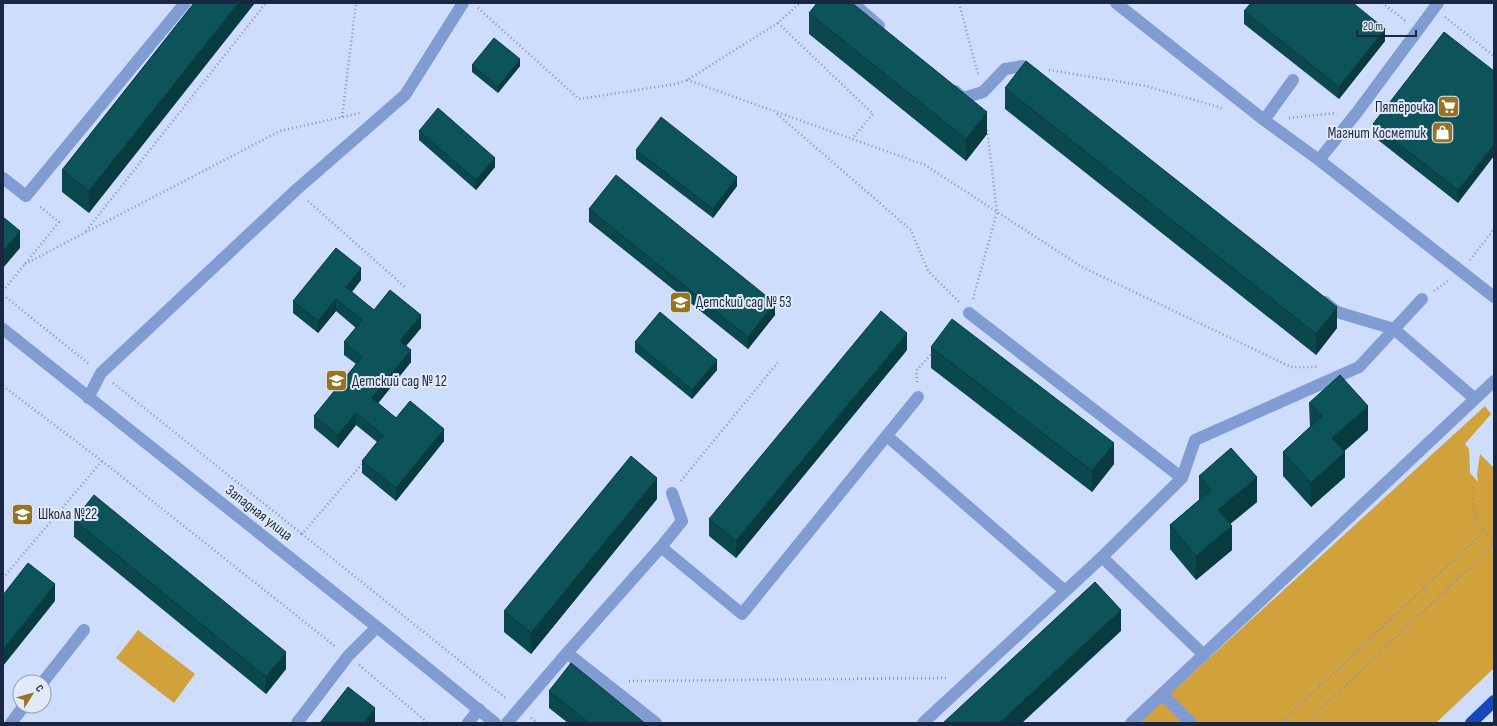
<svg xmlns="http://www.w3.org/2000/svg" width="1497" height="726" viewBox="0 0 1497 726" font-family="'Sofia Sans Condensed',sans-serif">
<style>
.green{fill:#d1a23b}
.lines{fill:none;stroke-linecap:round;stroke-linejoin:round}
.path{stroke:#8795b2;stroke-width:2.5;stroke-dasharray:1 3;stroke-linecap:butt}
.minor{stroke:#819cd2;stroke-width:12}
.highway{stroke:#1846bc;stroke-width:12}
.wall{fill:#0a484d}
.shaded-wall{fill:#083b3f}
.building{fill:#0c545a;stroke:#083b3f}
.labels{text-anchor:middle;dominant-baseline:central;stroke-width:4;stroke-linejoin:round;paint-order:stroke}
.poi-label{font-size:15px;fill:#1a2743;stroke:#e2eaf9;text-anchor:start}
.street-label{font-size:15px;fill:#1a2743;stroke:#e2eaf9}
</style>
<rect width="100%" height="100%" fill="#ceddfb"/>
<!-- green -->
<path class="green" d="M1485,406L1491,414L1465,444L1469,449L1470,473L1478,482L1477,475L1480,454L1494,468V668L1436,723H1138Z
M138,630L195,674L174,703L116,658Z"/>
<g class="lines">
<!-- path -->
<path class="path" d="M959,3L978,74
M1382,3L1406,21
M478,8L579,99L676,84L687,80L778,23L800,3
M1445,17L1494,56
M778,23L873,114L852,139
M1049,70L1146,86L1222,108
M687,80L925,165L1082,267L1291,367H1317
M777,114L911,230L928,271L959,302
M342,117L356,3
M1289,118L1336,113
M308,201L406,288
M86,231L266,3
M1470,260L1494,229
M25,264L280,131L360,113
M3,291L59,222L38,205
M1434,291L1448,281
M3,295L89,364
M973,299L997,212L987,128
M917,382L916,371L932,353
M113,383L302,534
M3,386L102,461L336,647
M362,464L302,534L507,699
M681,481L779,361
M1473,487C1472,507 1472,515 1485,531
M3,578L102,461
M359,665L428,723
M629,681L948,678
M531,718L537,723
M1281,723L1484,531L1494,543
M1306,723L1494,544"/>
<!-- minor -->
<path class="minor" d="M853,3L879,26
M1116,3L1264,120L1319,160L1494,297
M955,91L963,98L983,92L1005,69L1023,66L1035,75
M1264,120L1293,80
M1319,160L1358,111L1438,3
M3,178L26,196L185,3
M1325,302L1337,312L1394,329L1474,398
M3,329L377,627L495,723
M88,398L101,373L296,190L405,95L463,3
M887,436L1065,591
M1182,478L1195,440L1359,367L1422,299
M661,547L682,521L672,493
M1102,557L1204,655
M567,653L661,547L742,614L918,397
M43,682L84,630
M1162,694L1191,723
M11,723L24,706
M297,723L348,656L377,627
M468,723L479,709
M507,723L567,653L656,723
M923,723L1102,557L1182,478L969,313
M1131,723L1494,381"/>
<!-- highway -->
<path class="highway" d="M1471,723L1494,701"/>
</g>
<!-- wall -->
<path class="wall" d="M194,3L89,213L62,192V170Z
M1244,11L1385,41L1339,99L1244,24Z
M809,13L987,134L966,161L809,34Z
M472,65L520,66L498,93L472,72Z
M1494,71L1458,203L1373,136V124Z
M1005,88L1337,328L1316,355L1005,109Z
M419,131L495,167L476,190L419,140Z
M636,150L737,186L713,218L636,159Z
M589,209L775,315L748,349L589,222Z
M361,280L352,292L374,310L421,328L406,346L411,362L378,403L396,418L444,441L396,501L362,473V461L377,442L356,425L338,448L314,428V416L356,364L344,355V342L356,328L336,311L318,333L293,313V301Z
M635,342L717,370L692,399L635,352Z
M931,347L1114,464L1092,492L931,368Z
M907,350L736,558L709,536V519Z
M1309,403L1368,430L1344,451L1345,477L1311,507L1283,476V452L1310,427Z
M1199,476L1257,502L1230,524L1232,550L1196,580L1170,549V525L1199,500Z
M657,499L531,654L504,632V611Z
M74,520L286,669L266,694L74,537Z
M549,691L645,723H568L549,708Z"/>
<!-- shaded-wall -->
<path class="shaded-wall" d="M238,3H255L89,213V191Z
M1385,29V41L1339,99V87Z
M520,59V66L498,93V87Z
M987,112V134L966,161V139Z
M1494,144V156L1458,203V190Z
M495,158V167L476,190V180Z
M737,177V186L713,218V209Z
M20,231V248L3,268V251Z
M361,268V280L346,299V287Z
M336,299V311L318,333V321Z
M775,303V315L748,349V337Z
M1337,307V328L1316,355V334Z
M421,315V328L400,353V341Z
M907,333V350L736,558V541Z
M411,350V362L372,411V398Z
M717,360V370L692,399V390Z
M1368,406V430L1332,462V438Z
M356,413V425L338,448V435Z
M444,429V441L396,501V488Z
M1114,443V464L1092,492V471Z
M1345,452V477L1311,507V483Z
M1257,477V502L1218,534V510Z
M657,478V499L531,654V633Z
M1232,526V550L1196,580V556Z
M55,584V601L3,666V649Z
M1121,610V631L1022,723H999Z
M286,652V669L266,694V677Z
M375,708V723H364Z"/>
<!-- building -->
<path class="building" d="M194,3H238L89,191L62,170Z
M817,3H852L987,112L966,139L809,13Z
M1251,3H1353L1385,29L1339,87L1244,11Z
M1444,32L1494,71V144L1458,190L1373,124Z
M494,38L520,59L498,87L472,65Z
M1026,61L1337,307L1316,334L1005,88Z
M438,108L495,158L476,180L419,131Z
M661,117L737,177L713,209L636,150Z
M616,175L775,303L748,337L589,209Z
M3,217L20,231L3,251Z
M336,248L361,268L346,287L374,310L390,290L421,315L400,341L411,350L372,398L396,418L410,401L444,429L396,488L362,461L383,435L356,413L338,435L314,416L362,357L344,342L362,320L336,299L318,321L293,301Z
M881,311L907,333L736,541L709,519Z
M660,312L717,360L692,390L635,342Z
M952,319L1114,443L1092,471L931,347Z
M1340,375L1368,406L1332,438L1345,452L1311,483L1283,452L1322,416L1309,403Z
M1231,448L1257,477L1218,510L1232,526L1196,556L1170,525L1211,490L1199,476Z
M631,456L657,478L531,633L504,611Z
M94,495L286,652L266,677L74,520Z
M28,563L55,584L3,649V595Z
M1095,582L1121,610L999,723H943Z
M571,663L645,723H589L549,691Z
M348,687L375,708L364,723H320Z"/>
<!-- icons -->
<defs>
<symbol id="supermarket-square" viewBox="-11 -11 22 22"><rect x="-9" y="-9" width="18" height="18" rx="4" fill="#99741f" stroke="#e2eaf9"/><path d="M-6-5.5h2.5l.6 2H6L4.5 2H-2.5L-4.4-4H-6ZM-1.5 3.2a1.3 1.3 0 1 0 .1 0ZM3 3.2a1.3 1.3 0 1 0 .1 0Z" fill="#fff"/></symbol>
<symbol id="shop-square" viewBox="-11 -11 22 22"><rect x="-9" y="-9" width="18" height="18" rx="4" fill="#99741f" stroke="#e2eaf9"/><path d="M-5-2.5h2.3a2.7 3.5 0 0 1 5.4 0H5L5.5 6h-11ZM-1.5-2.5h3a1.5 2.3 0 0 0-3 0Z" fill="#fff"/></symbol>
<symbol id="school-square" viewBox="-11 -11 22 22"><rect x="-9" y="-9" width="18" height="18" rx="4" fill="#99741f" stroke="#e2eaf9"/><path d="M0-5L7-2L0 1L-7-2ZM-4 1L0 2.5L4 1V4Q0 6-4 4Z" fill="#fff"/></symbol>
</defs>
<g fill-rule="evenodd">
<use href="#supermarket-square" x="1436" y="94" width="25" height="25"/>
<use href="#shop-square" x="1430" y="120" width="25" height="25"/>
<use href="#school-square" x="668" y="290" width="25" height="25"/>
<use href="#school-square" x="324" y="368" width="25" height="25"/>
<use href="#school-square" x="10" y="502" width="25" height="25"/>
</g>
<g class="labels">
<!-- poi labels -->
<g class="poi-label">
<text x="1434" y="107" text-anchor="end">Пятёрочка</text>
<text x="1426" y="133" text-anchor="end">Магнит Косметик</text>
<text x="696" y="302">Детский сад № 53</text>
<text x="352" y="381">Детский сад № 12</text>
<text x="38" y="514">Школа №22</text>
</g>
<!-- street labels -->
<g class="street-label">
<text transform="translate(259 513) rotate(38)">Западная улица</text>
</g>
</g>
<!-- border -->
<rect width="1497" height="726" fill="none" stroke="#1a2743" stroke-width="8"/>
<!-- north arrow -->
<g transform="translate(32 694) rotate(53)"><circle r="19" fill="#e2eaf9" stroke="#929cb0"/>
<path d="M0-3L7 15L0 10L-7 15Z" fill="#99741f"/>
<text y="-6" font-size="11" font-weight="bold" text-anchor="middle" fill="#1a2743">С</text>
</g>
<!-- scale -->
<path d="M1357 30v6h59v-6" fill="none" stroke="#1a2743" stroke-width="2"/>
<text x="1363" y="30" font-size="12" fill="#1a2743" stroke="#e2eaf9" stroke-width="3" paint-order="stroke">20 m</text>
</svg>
